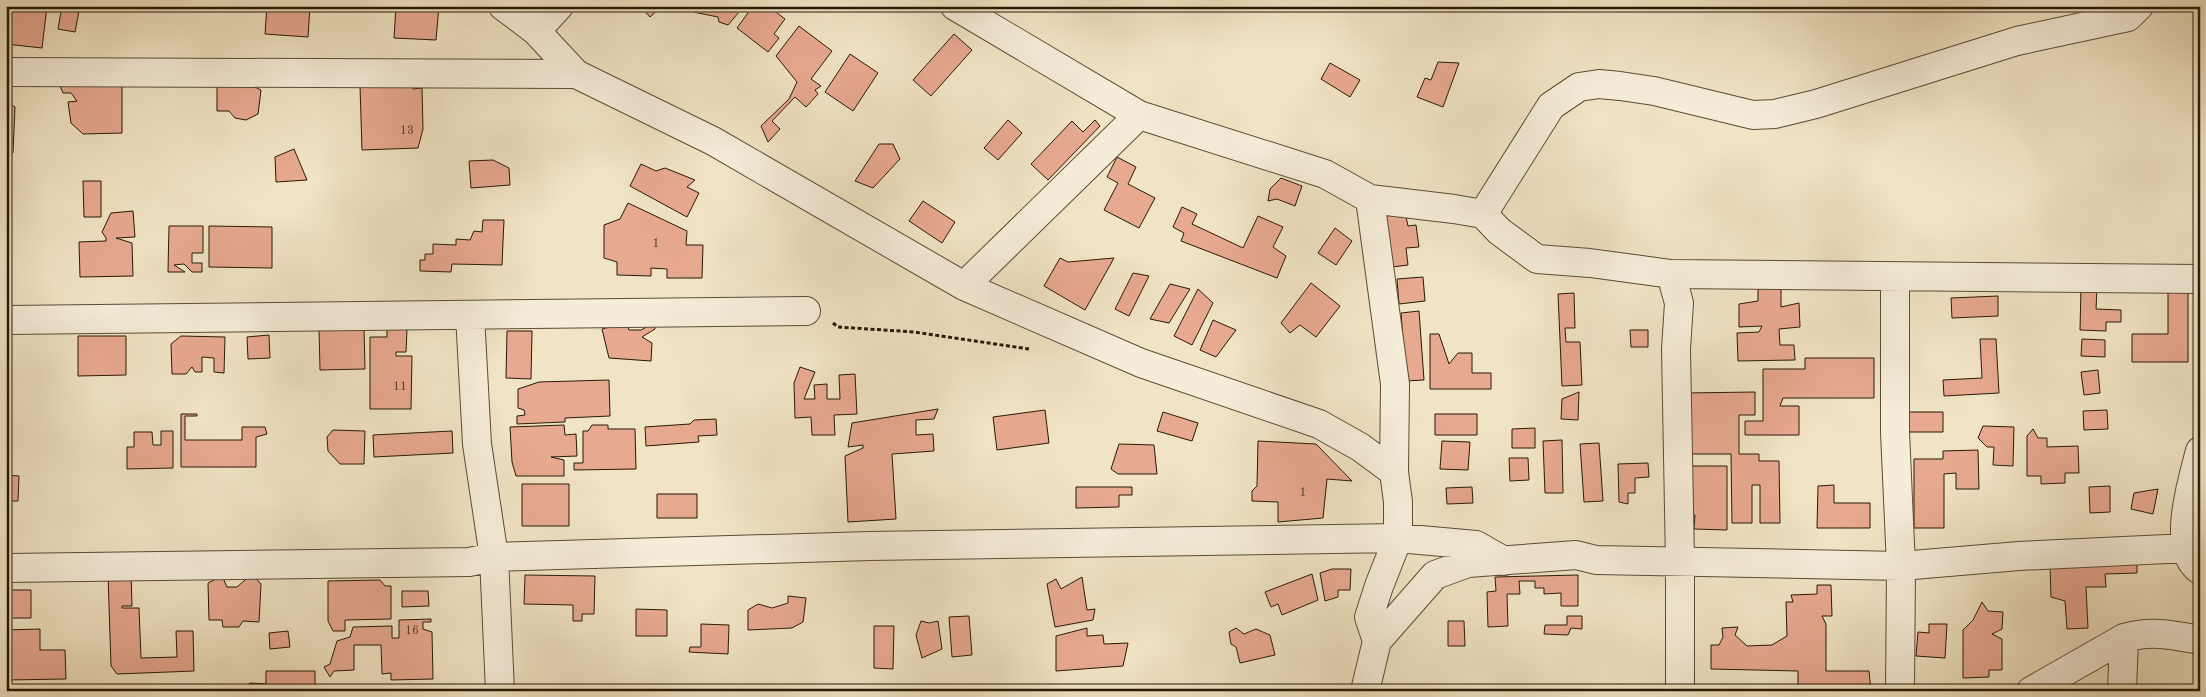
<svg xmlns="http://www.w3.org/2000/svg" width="2206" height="697" viewBox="0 0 2206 697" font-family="'Old Standard TT',serif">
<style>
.building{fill:#e8a991;stroke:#271906}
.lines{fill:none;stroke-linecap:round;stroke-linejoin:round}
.minor-casing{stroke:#5a4c36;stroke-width:30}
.path{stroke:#271906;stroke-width:3;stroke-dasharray:4 2.5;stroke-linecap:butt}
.minor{stroke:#f6edd9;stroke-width:28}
.labels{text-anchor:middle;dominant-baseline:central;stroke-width:4.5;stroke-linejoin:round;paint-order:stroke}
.number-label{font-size:12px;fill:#573d29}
</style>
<rect width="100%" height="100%" fill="#f1e4c4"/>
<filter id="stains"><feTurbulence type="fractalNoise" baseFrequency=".004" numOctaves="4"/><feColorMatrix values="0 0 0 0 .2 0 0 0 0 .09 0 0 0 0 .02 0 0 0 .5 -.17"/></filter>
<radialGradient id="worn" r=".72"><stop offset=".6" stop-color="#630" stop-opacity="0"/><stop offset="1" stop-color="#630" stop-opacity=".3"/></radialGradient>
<!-- building -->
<path class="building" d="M15,6H47L42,48L6,44V9L15,10Z
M62,6H80L75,32L58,29Z
M267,6H310L308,37L265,34Z
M396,6H439L436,40L394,38Z
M640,6H662L650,17Z
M694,6H744L728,25L719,22L718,17L693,12Z
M753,6H768L785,19L774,34L779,38L768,52L737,28Z
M799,26L832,51L811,79L821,86L815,90L818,94L806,107L795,97L772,121L780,129L768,142L761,126L789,99L797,82L776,56Z
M954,34L972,50L931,96L913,80Z
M850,54L878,73L853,111L825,92Z
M1438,62L1459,63L1443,107L1417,97L1425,78L1431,80Z
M1330,63L1360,80L1350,97L1321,79Z
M58,82L122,86V133L83,134L71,123L68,102L77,101L71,93H63Z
M413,84V89L422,88L423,129L418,148L362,150L360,86Z
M217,85L253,86L261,90L258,114L246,120L235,118L229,111H217Z
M6,101L15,107L13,153H6Z
M1008,120L1022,133L998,160L984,148Z
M1095,120L1100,126L1048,180L1031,164L1072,121L1083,132Z
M879,144H893L900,159L873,188L855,181Z
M294,149L307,180L276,182L275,157Z
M1117,157L1136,167L1128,184L1155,198L1139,228L1104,210L1118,183L1107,177Z
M493,160L509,168L510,185L471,188L469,161Z
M641,164L656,171L665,168L695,180L687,187L699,193L687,217L630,186Z
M1281,178L1302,186L1295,206L1277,199L1268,201L1270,189Z
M83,181H101V217H84Z
M923,201L955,222L942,243L909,221Z
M628,203L687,231L686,245H703L702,278H667V269L651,268V276L617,275V262L604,258V225L620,219Z
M1182,207L1197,214L1192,224L1243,248L1258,216L1283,227L1273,247L1286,256L1277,278L1181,241L1184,233L1173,227Z
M133,211L135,237L116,238L132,243L133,276L80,277L79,242L106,241V238L102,232L111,213Z
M1405,212L1408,226L1416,225L1419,247L1406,248L1408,265L1392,267L1385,215Z
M483,220H504L502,265L452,264L451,272L420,271V260H425V254H433V244L456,245V239L470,240L474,231L482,232Z
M169,226H203V253H192V263H202V272H192L184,264L174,265L185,272H168Z
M209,226L272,227V268L209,267Z
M1335,228L1352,241L1336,265L1318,253Z
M10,229L6,269V230Z
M1060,258L1068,262L1114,258L1085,310L1044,286Z
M1133,273L1149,276L1129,316L1115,309Z
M1423,277L1425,301L1399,304L1397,279Z
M1311,283L1340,306L1316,337L1300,325L1290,333L1281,323Z
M1170,284L1190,289L1169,323L1150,319Z
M1758,286L1781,287V307L1799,303L1800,327L1779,329L1780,345H1794L1795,360L1738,361L1737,333L1759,332L1762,326L1739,327V304L1758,301Z
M2168,286H2188V362H2132V334H2168Z
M2081,287L2097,288L2096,309L2121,310V322H2106V331L2080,330Z
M1198,289L1213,303L1192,345L1174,336Z
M1574,293L1575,328H1565L1566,342H1580L1582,385L1562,386L1558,294Z
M1998,296V316L1952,318L1951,298Z
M1419,311L1424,380L1406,381L1401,313Z
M1213,320L1236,330L1216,357L1200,350Z
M626,323L629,330H641L654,323L655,329L642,337L652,343L651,361L609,358L602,329Z
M364,328L365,369L320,370L319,329Z
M387,329H407L406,352H396V356H412L411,409H370V337H387Z
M1630,330H1648V347H1631Z
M507,331H532L531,379L506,378Z
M1430,334H1439L1449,364L1458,353H1472V373H1491V389H1430Z
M269,335L270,358L248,359L247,337Z
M78,336H126V375L78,376Z
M181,336L225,337L224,373L214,372V358L202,357V372H195L192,367L186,374H172L171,344Z
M1980,339H1996L1999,393L1944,396L1943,380L1982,378Z
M2082,339L2105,340V357L2081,356Z
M1805,358H1874V398H1783L1780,406H1799V435H1745V421H1763V369H1805Z
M800,367L815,372L804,399H815L814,385L827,384V399H840L839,375L855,374L857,414L834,415L835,435H812L811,417L795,418L794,383Z
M2098,370L2100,393L2084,395L2081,372Z
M609,380L610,416L565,418V422L517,424V416L525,415L524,410L518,408V389L539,382Z
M1579,392L1578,420L1561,419L1562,399Z
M1755,392V415H1739V454H1759V461H1779L1780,523H1760V485H1752V523H1732L1731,454H1686L1685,393Z
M938,409L934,419L916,420V435L933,434L934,451L892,454L896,519L848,522L845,456L863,448V445L848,447L852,423Z
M1045,410L1049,443L997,450L993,417Z
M2107,410L2108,429L2084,430L2083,411Z
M1163,412L1198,423L1192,441L1157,431Z
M1909,412H1943V432H1909Z
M181,414H197V416H185V440H242V427H265L267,434L256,437V467H181Z
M1435,414H1477V435H1435Z
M716,419L717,435L698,436L699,442L646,446L645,427L690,424L694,420Z
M564,425L565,435L576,434L577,456L551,457L564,460V476H516L512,462L510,427Z
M592,425H608V429H635L636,469L574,470V463H583V431H588Z
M1983,426L2014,427L2013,466L1993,465L1994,447H1987L1978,438Z
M1535,428V448H1512V429Z
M2033,429L2038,438H2047V447L2078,446L2079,473H2065V483L2041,484V476H2027V436Z
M333,430L365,431L364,464H340L328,451L327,437Z
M161,431H173V468L127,469V447H134V432H152L153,445H161Z
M452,431L453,453L374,457L373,435Z
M1562,440L1563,493H1545L1543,441Z
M1258,441L1316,444L1352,481L1327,479L1323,518L1278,522V502L1252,501V491L1257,486Z
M1442,441L1470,442L1468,470L1440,469Z
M1599,443L1603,501L1584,502L1580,444Z
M1119,444L1154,445L1157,474H1118L1111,469Z
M1978,450L1979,489H1956V473L1944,474V528H1914V459H1943V451Z
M1509,458H1528L1529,480L1510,481Z
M1648,463L1649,477L1635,478V493H1628V504L1619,502L1618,464Z
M1687,466H1727V530L1694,529L1695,515L1686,514Z
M6,475L19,476L18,501H6Z
M522,484H569V526H522Z
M1834,485V503H1870V528H1817L1818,486Z
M2110,486V512L2090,513L2089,487Z
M1076,487H1132V495H1119V507L1076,508Z
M1472,487L1473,503L1447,504L1446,488Z
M2158,489L2153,514L2131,509L2134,493Z
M657,494H697V518H657Z
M2137,563V573L2105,574L2106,587H2086L2088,628L2067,629L2065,601L2051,597L2050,566Z
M1332,569H1351L1350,590H1338V597L1325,601L1320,573Z
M131,573L132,606H122V608H139L141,658L177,657L176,631H193L194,671L117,674L111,666L108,574Z
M252,574L261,584L259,622L243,621L239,627H223L222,620H209L208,583L222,576L227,587H237Z
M1312,574L1318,600L1282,615L1278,604L1271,607L1265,592Z
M525,575L595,576L594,614H582V621H573V605L524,604Z
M1578,575V606H1561V593L1544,594V588H1535V581H1519L1520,594H1507L1508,626L1488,627L1487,592L1496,591L1495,577Z
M1082,577L1087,610L1095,609L1093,620L1055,627L1047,584L1056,579L1061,589Z
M380,580L385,586H391V619L345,620V631H333L328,621V581Z
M1817,585H1831L1832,616H1822L1826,624V671H1869L1871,691H1798V671L1711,669V645H1719L1723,637L1722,628L1738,627L1735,635L1747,646L1772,645L1787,636L1786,602H1793L1791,595L1817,594Z
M6,590H31V618H6Z
M402,591H428L429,606L402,607Z
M788,596L806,598L803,622L792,628L748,630V610L758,604L772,608L788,603Z
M1982,602L1988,611L2003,612L2002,629L1992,634L2002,639V670H1989V677L1963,678V630L1973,620Z
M636,609L667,610V636H636Z
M969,616L972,655L952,657L949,617Z
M1567,616H1582V629L1571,628L1568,635L1544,634L1545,625H1567Z
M431,619V622H423V629L432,632L433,679L391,680V673L382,674L381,645H354V670L334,671L330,677L324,667L330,664L337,641L350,637L353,627L392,626V638H399V620Z
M921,621L929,623L938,621L942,649L922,658L916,635Z
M1448,621H1464L1465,646H1448Z
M701,624L729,625L728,654L689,652L690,647H701Z
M1929,624H1947L1945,658L1916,656L1918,632L1929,633Z
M874,626H894L893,669L874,668Z
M1087,628V636L1103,635L1104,644L1128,643L1123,666L1056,671V636Z
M1236,628L1244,634L1256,629L1270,635L1275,655L1240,663L1236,647L1231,644L1229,632Z
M40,629V650H65L66,679L6,680V630Z
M288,631L290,647L270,649L269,633Z
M266,671H315V689L242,691L250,683L266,684Z"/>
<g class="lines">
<defs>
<path id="minor" d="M503,6L536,31L576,74L713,141L964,286L1141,363L1319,424L1360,447L1394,472
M955,6L1139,115L1325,174L1370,199L1454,209L1483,214L1499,231L1537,259L1590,263L1671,274L2200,279
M536,31L559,6
M6,72L576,74
M1483,214L1551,106L1579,87L1599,84L1620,86L1654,91L1753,115L1775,114L1816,104L2017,41L2128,17L2139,6
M1671,274L1679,303L1676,349L1680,562V691
M1895,278V432L1901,566L1900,691
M964,286L1139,115
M470,315L477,444L494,557L500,691
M6,320L806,311
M2200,451C2193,478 2170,550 2200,570
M6,568L469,562L494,557L870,546L1398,538L1476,545L1504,561
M1377,641L1435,575L1468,563L1576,555L1596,560L1901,566L2019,556L2188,548
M1365,691L1377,641L1369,617L1379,586L1398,538V502L1394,472L1395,384L1370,199
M2031,691L2124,638C2151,630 2173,635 2200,640
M2122,691L2124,638"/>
</defs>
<!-- minor casing -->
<use href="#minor" class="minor-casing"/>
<!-- path -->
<path class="path" d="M833,323L838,327L914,332L1029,349"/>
<!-- minor -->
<use href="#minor" class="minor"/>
</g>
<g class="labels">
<!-- number labels -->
<g class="number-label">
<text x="407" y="131">13</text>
<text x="656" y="244">1</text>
<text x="400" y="387">11</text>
<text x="1303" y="493">1</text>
<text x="412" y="631">16</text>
</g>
</g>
<!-- margin -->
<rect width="2206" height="697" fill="none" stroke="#f1e4c4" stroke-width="25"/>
<rect x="8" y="8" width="2191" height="682" fill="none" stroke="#271906" stroke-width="2.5"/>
<rect x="12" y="12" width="2181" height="672" fill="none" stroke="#271906"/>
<rect width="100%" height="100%" filter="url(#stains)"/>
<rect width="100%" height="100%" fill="url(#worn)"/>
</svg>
